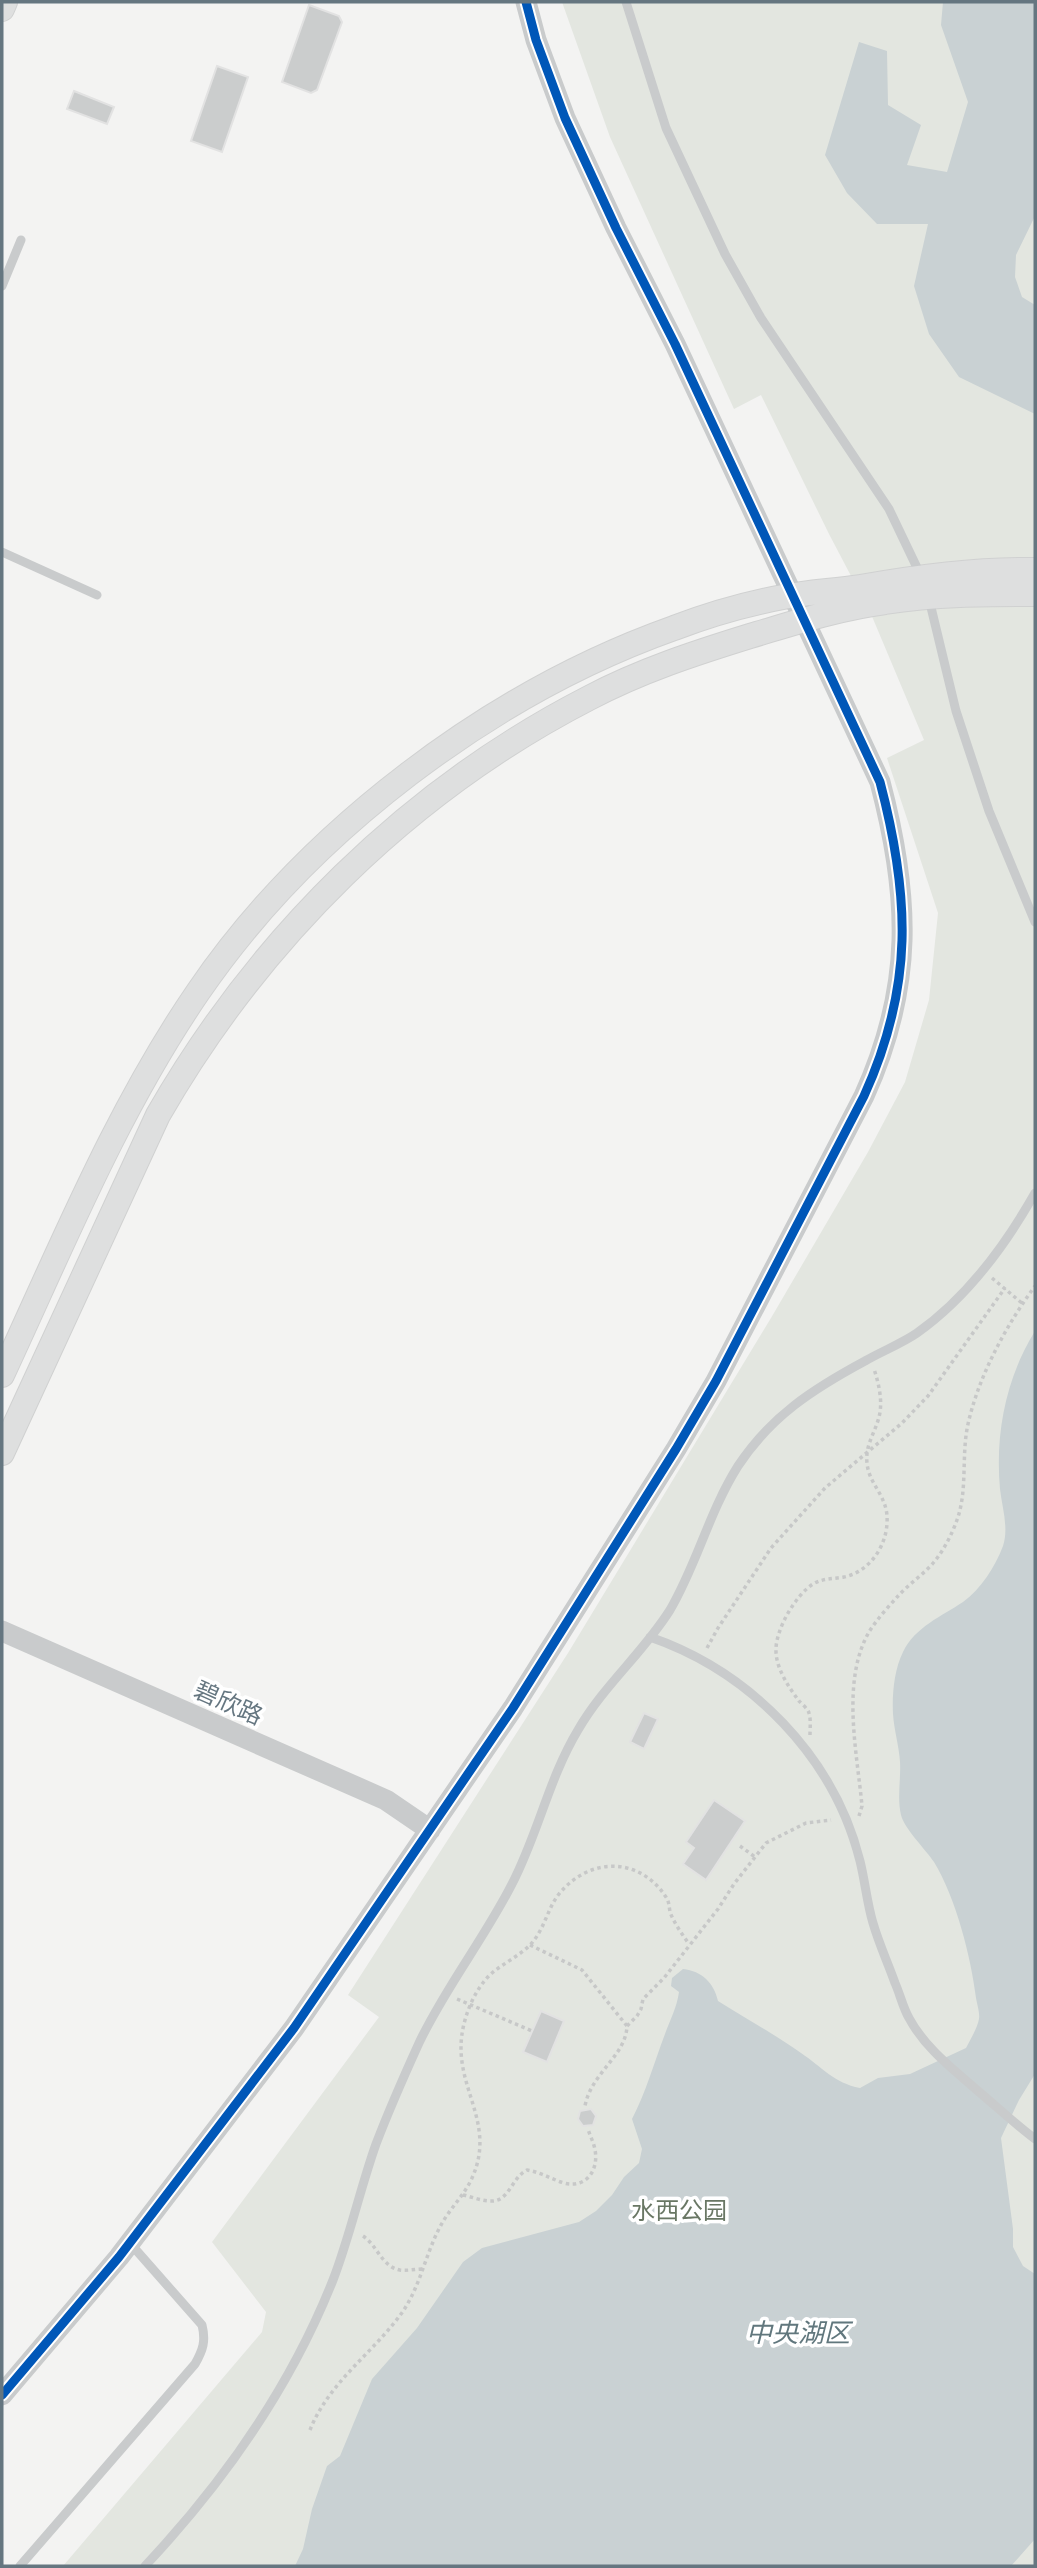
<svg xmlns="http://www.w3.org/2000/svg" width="1037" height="2568" viewBox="0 0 1037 2568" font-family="Manrope,'Noto Sans SC',sans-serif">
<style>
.green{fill:#e3e6e0}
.water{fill:#c9d1d3}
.building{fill:#cbcdcd;stroke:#e2e2e2;stroke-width:2}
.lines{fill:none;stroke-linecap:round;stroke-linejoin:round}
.secondary-casing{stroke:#d0d1d1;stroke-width:26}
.path{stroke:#c7c8c8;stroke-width:3.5;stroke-dasharray:3.5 3.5;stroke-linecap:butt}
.service{stroke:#c9cbcc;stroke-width:9}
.tertiary{stroke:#c9cbcc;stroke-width:21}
.secondary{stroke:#dedfdf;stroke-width:24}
.cycleway-casing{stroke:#fff;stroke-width:13}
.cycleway{stroke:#0057b8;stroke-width:9}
.labels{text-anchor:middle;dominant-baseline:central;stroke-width:7;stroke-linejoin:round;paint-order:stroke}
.street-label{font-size:24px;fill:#657680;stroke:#fff}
.park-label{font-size:24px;fill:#697764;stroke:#fff}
.water-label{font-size:26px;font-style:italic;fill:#61777d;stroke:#fff}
</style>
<rect width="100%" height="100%" fill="#f3f3f2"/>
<!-- green -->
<path class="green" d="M562,2H1035V2566H63L262,2332L266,2312L212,2242L379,2017L348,1995L568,1653L771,1318L868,1152L905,1082L929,1000L938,913L887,758L924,740L871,614L829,534L761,395L734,409L610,137Z"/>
<!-- water -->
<path class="water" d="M943,2H1035V216L1016,255L1015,277L1022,297L1035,305V414L959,377L929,334L914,286L928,224H877L847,193L825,155L859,42L887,51L888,105L921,125L907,165L947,172L968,102L941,25Z
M1035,1331V2074L1019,2100L1001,2138L1013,2229V2247L1023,2266L1035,2274V2539L1011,2566H295L303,2549L312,2509L327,2466L340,2456L372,2379L417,2328L463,2262L482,2248L579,2222L596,2211L612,2195L624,2177L639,2163L642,2149L632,2119C646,2092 654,2063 665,2034C670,2020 677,2007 679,1992L671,1986L672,1978L683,1969C702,1971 714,1983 718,2001C745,2018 774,2034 801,2053C822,2067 834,2083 860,2088L878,2078L910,2074L966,2048C970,2040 977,2029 979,2019C980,2013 977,2004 976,1998C971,1957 956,1898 934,1862C926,1850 904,1828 901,1815C897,1798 901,1779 900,1762C899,1746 894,1730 893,1714C892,1695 894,1670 903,1652C915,1627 942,1616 963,1602C981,1589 995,1567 1003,1546C1009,1528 1002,1507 1000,1489C995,1433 1006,1378 1035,1331Z"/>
<!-- building -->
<path class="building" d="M309,5L339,16L342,22L317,90L311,93L282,82Z
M217,66L248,77L222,152L191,141Z
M74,91L114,107L107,124L67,109Z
M644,1713L658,1719L644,1749L630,1742Z
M714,1800L745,1821L706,1880L683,1864L694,1848L686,1842Z
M541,2011L564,2021L547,2062L523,2052Z
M591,2109L596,2116L593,2125L583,2126L578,2119L580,2111Z"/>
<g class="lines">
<defs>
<path id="secondary" d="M2,9L5,2
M2,1375C62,1246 117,1110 198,992C308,831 491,693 674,628C708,615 746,604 783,597C808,592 834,591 860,587C918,577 976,569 1035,570
M2,1453L158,1115C259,939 408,791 589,698C640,671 695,653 750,636C794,623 839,608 885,602C935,594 985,594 1035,594"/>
</defs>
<!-- secondary casing -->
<use href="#secondary" class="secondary-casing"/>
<!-- path -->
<path class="path" d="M992,1278L1023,1304
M707,1648L718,1628L771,1548L825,1488L902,1423L928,1396L1005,1288
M810,1735C810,1729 811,1719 809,1713C808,1709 802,1704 799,1701C788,1686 775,1667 776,1648C777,1627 796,1595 813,1584C823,1578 833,1579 844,1577C869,1572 886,1547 887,1523C889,1496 869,1486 867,1463C865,1445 875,1433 879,1417C883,1402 879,1384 874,1369
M859,1816L862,1806C857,1752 841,1681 869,1632C877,1619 889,1606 899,1595C910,1583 924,1574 934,1562C944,1550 952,1534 957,1520C968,1489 961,1456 968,1424C979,1375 1006,1326 1035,1286
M740,1846L755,1857
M530,1945L582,1970L627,2026C626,2056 591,2073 585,2106
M457,1999L532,2031
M627,2026L637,2016L641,2009L643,1999L664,1978L718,1909L734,1884L766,1843L806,1823L831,1820
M463,2195C472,2197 482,2201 491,2201C509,2202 512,2177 527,2170C540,2172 551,2179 564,2183C586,2189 599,2170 595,2150C594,2143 590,2136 588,2129
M363,2236C377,2245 382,2267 400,2270C407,2271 415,2269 423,2269
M310,2430C329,2382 372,2354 401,2314C420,2288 425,2255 440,2227C449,2209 464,2196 472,2178C497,2123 454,2088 462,2034C465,2013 476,1987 492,1973C504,1963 519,1956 530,1945C545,1929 547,1909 559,1894C589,1857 639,1856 666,1897C669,1901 669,1906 670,1912C674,1923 682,1934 689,1944"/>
<!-- service -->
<path class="service" d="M626,2L666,128L725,254L761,318L889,509L921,576
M2,286L21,240
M2,552L97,595
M929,599L956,711L989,811L1035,922
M650,1637C751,1672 834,1757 860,1861C865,1881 867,1903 873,1923C879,1944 888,1963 895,1983C900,1994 903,2008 909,2018C925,2048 953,2069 978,2091C997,2107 1015,2124 1035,2139
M20,2566L195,2364C203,2350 206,2341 202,2325L129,2242
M145,2566C223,2483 291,2386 333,2280C350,2236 360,2189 376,2144C389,2110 404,2076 419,2043C445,1988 484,1939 512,1884C538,1834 549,1778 578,1730C604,1685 643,1653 670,1610C697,1564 709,1512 738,1466C771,1416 813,1389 865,1361C882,1351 901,1344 917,1333C968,1297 1005,1246 1035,1193"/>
<!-- tertiary -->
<path class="tertiary" d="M2,1631L386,1800L430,1830
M2,2395L119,2257L294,2028L513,1708L676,1449L716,1381L864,1096C914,986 910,896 880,782L675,344L616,228L565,118L536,40L526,2"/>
<!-- secondary -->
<use href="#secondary" class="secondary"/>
<defs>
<path id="cycleway" d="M2,2395L119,2257L294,2028L513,1708L676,1449L716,1381L864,1096C914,986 910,896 880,782L675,344L616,228L565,118L536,40L526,2"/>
</defs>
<!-- cycleway casing -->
<use href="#cycleway" class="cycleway-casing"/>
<!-- cycleway -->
<use href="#cycleway" class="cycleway"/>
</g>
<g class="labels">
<!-- street labels -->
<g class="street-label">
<text transform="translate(229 1702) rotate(24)">碧欣路</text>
</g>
<!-- park labels -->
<g class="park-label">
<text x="679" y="2209">水西公园</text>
</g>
<!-- water labels -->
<g class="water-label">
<text x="798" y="2332">中央湖区</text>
</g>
</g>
<!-- border -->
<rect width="1037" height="2568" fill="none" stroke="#657680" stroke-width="7"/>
</svg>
